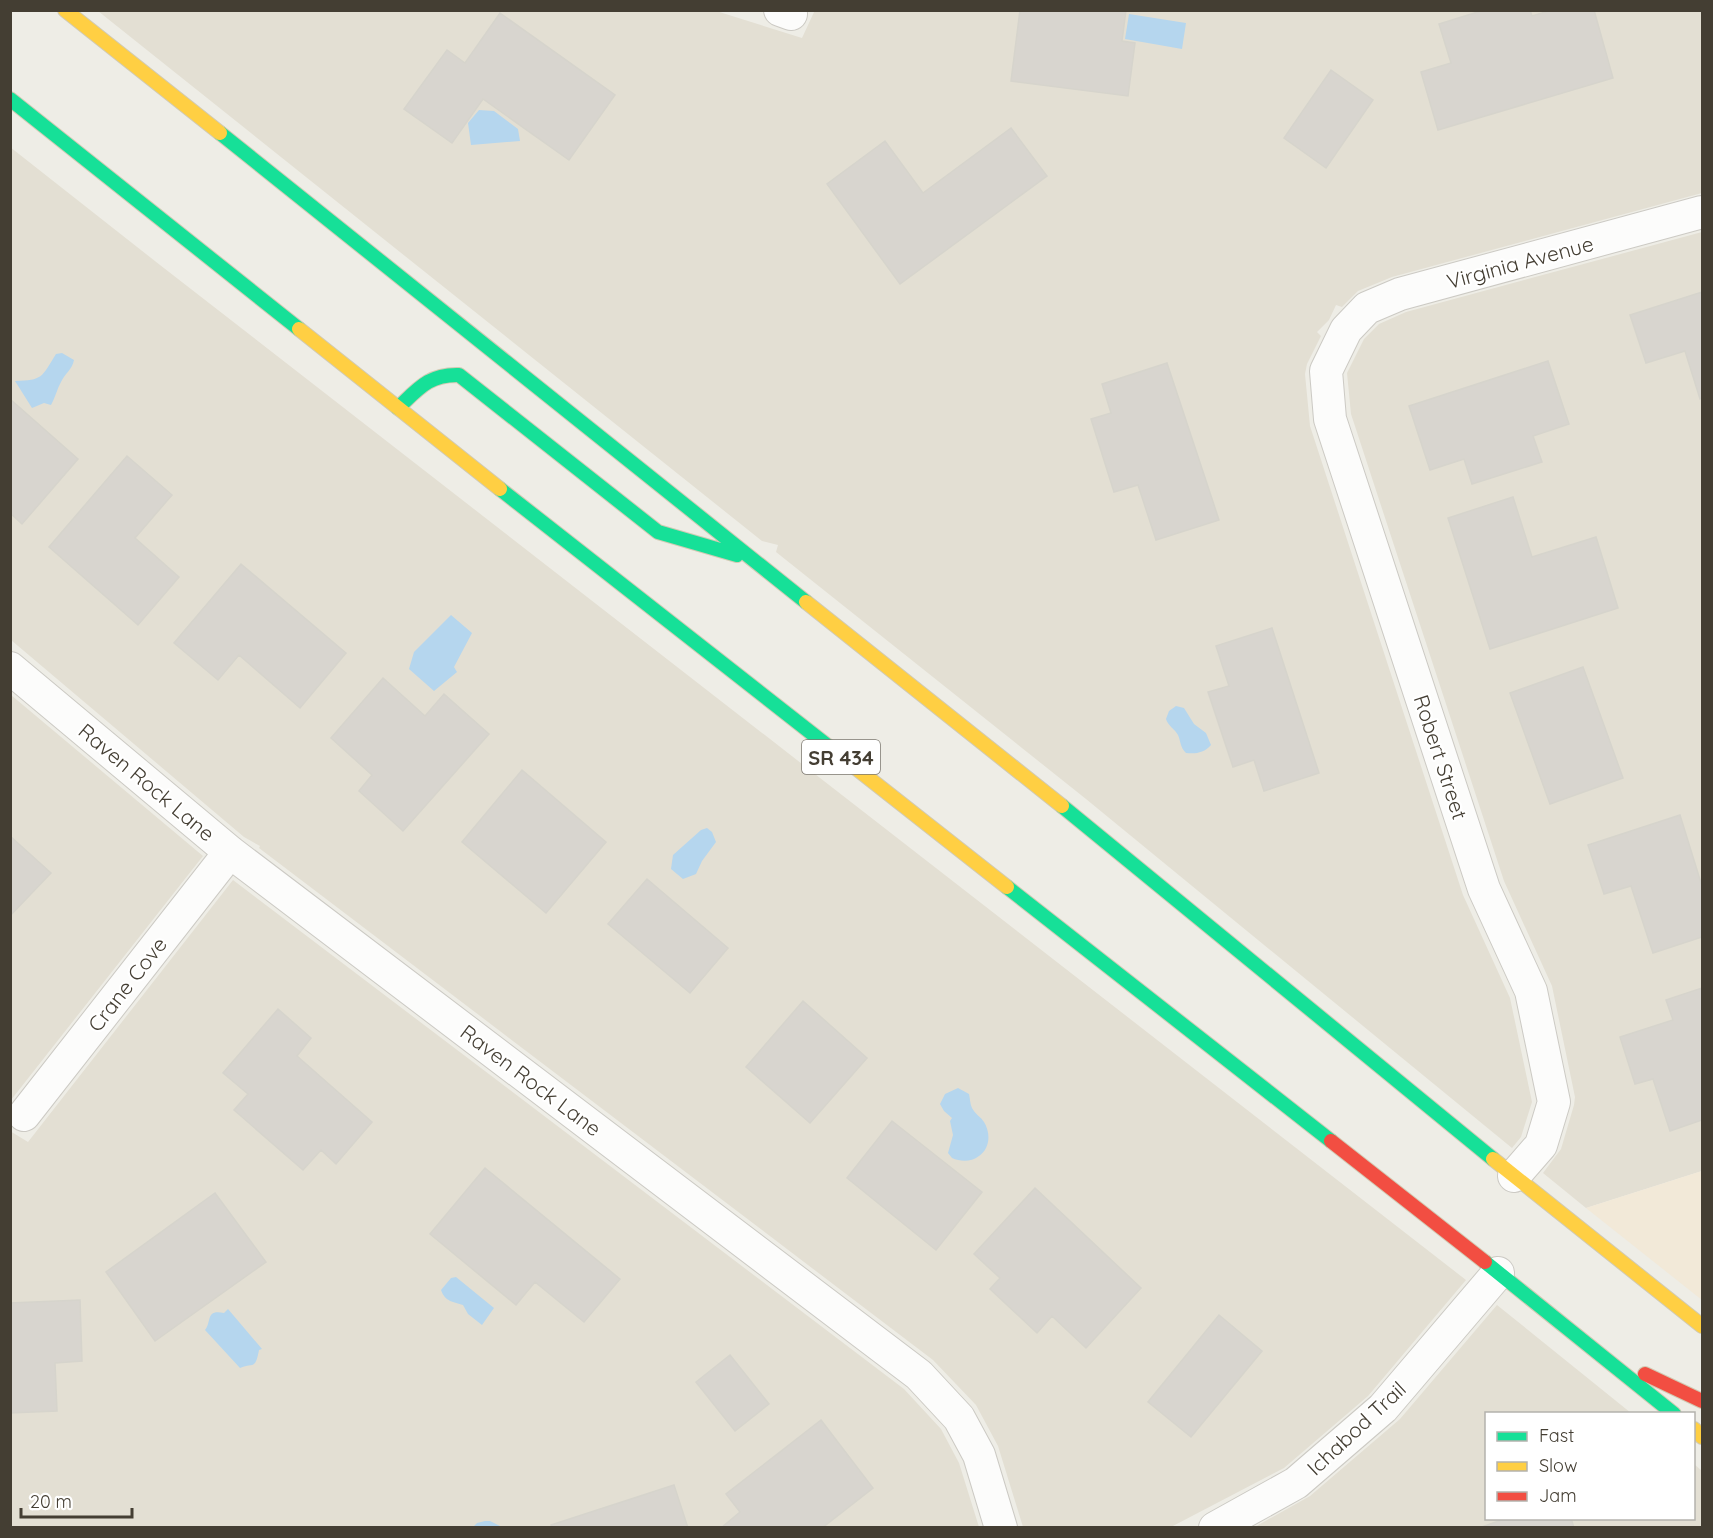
<svg xmlns="http://www.w3.org/2000/svg" width="1713" height="1538" viewBox="0 0 1713 1538" font-family="Quicksand,sans-serif">
<style>
.residential{fill:#e3dfd3}
.commercial{fill:#f2e9d8}
.water{fill:#b5d6ee}
.building{fill:#d8d5cf;stroke:#d6d4cc;stroke-width:1.5}
.lines{fill:none;stroke-linecap:round;stroke-linejoin:round}
.street-casing{stroke:#cccac4;stroke-width:34}
.fast-casing{stroke:#d1cab3;stroke-width:16}
.slow-casing{stroke:#d1cab3;stroke-width:16}
.jam-casing{stroke:#d1cab3;stroke-width:16}
.street{stroke:#fcfcfb;stroke-width:32}
.fast{stroke:#16e098;stroke-width:14}
.slow{stroke:#ffcf43;stroke-width:14}
.jam{stroke:#f24e42;stroke-width:14}
.labels{text-anchor:middle;dominant-baseline:central;stroke-width:4.5;stroke-linejoin:round;paint-order:stroke}
.shield{fill:#fff;stroke:#7c7870;stroke-width:1.5}
.shield-label{font-size:20px;font-weight:bold;fill:#443e33}
.street-label{font-size:21px;fill:#443e33;stroke:#fff}
</style>
<rect width="100%" height="100%" fill="#eeede6"/>
<!-- residential -->
<path class="residential" d="M713,10L802,38L815,10L1702,11V193L1392,277L1358,291L1342,307L1336,305L1329,320L1317,332L1321,336L1307,364L1305,374L1310,426L1463,895L1510,998L1532,1102L1521,1137L1512,1148L1086,799L776,552L778,545L762,541L98,11Z
M10,147L160,265L1466,1280L1368,1396L1284,1468L1171,1527H1023L998,1446L976,1405L933,1360L259,848L260,846L244,837L11,640Z
M1702,232V1171L1586,1208L1543,1173L1561,1149L1574,1105L1575,1097L1552,986L1504,881L1351,414L1347,373L1364,339L1379,324L1406,312Z
M11,695L203,856L11,1100Z
M233,880L904,1389L941,1429L959,1463L979,1527H11L10,1131L28,1142Z
M1497,1305L1631,1413L1486,1414V1518H1694V1464L1702,1471V1527L1253,1528L1310,1496L1400,1419Z"/>
<!-- commercial -->
<path class="commercial" d="M1702,1171V1300L1586,1208Z"/>
<!-- water -->
<path class="water" d="M1129,14L1186,23L1182,49L1125,39Z
M479,110L494,111L518,129L520,141L471,145L468,123Z
M62,353L74,360C72,370 65,373 61,382C57,389 56,396 51,405L44,403L32,408L15,381C43,380 41,378 56,354Z
M451,615L472,633L454,667L457,672L434,691L409,669L414,652Z
M1176,706L1184,708L1194,724L1206,733L1211,745C1204,753 1196,754 1186,753C1180,747 1181,742 1178,735C1175,729 1168,726 1166,719L1169,711Z
M707,828L712,832L716,842L702,861L696,874L683,879L671,869L673,855L701,830Z
M958,1088L969,1094C970,1098 970,1104 972,1108C975,1114 981,1117 984,1122C991,1133 990,1149 979,1156C971,1162 961,1162 952,1158L948,1153L953,1135L950,1121L952,1118L944,1111L940,1104L945,1094Z
M456,1277L494,1308L482,1325L468,1314L463,1305C454,1302 445,1302 441,1290L451,1278Z
M228,1309L262,1349L259,1350C255,1371 253,1362 240,1368L205,1330C212,1322 205,1309 224,1313Z
M485,1521H490L502,1527H473L477,1523Z"/>
<!-- building -->
<path class="building" d="M1020,10H1126L1122,41L1135,43L1128,96L1011,81Z
M1484,10H1530L1532,16L1552,10H1594L1613,78L1438,130L1421,72L1451,63L1439,24Z
M500,13L615,95L569,160L483,99L452,143L404,109L447,50L465,63Z
M1331,70L1373,100L1326,168L1284,138Z
M1011,128L1047,176L900,284L827,184L885,141L923,193Z
M1702,292V398L1700,399L1685,351L1646,363L1630,315Z
M1548,361L1569,424L1533,436L1542,462L1472,484L1464,459L1430,470L1409,406Z
M1167,363L1219,520L1156,540L1138,485L1114,492L1091,419L1111,413L1102,384Z
M10,399L78,459L22,524L10,513Z
M127,456L172,495L135,538L179,577L138,625L49,547Z
M1513,497L1532,557L1596,537L1618,608L1490,649L1448,518Z
M241,564L346,653L300,708L239,655L218,680L174,643Z
M1272,628L1319,773L1264,791L1254,760L1233,767L1208,692L1229,686L1216,646Z
M1583,667L1623,778L1550,804L1510,693Z
M383,678L425,716L444,694L489,734L403,831L359,791L372,775L331,738Z
M522,770L606,842L546,913L462,842Z
M1680,815L1702,886V937L1653,953L1631,886L1604,894L1588,845Z
M10,836L51,873L10,916Z
M647,879L728,948L690,993L608,924Z
M1702,988V1120L1670,1131L1653,1079L1635,1084L1620,1037L1673,1020L1666,1000Z
M803,1001L867,1058L810,1123L746,1067Z
M278,1009L311,1038L297,1056L372,1122L336,1164L321,1150L303,1170L234,1110L248,1094L223,1073Z
M892,1121L982,1192L936,1250L847,1178Z
M485,1168L620,1279L584,1322L535,1282L516,1305L430,1234Z
M1035,1188L1141,1288L1086,1348L1052,1316L1037,1333L990,1289L1000,1278L974,1254Z
M215,1193L266,1262L155,1341L106,1272Z
M80,1300L82,1361L55,1363L57,1411L10,1413V1303Z
M1219,1315L1262,1351L1191,1437L1148,1402Z
M730,1355L769,1404L735,1431L696,1382Z
M821,1420L873,1488L822,1528H721L740,1512L726,1494Z
M674,1485L688,1528H552L551,1525Z
M1507,1518H1571L1574,1528H1479Z"/>
<g class="lines">
<defs>
<path id="street" d="M780,10L791,14
M10,668L230,852L919,1375L959,1418L979,1455L1001,1528
M24,1115L230,852
M1514,1176L1541,1145L1554,1102L1531,991L1484,889L1330,419L1326,371L1346,330L1367,308L1400,294L1702,212
M1215,1528L1296,1483L1383,1408L1498,1273"/>
<path id="fast" d="M10,99L299,329
M220,133L806,602
M398,408C418,389 429,374 459,375L658,532L737,555
M500,489L833,750
M1062,806L1493,1159
M1007,887L1331,1141
M1485,1262L1674,1414"/>
<path id="slow" d="M65,10L220,133
M299,329L500,489
M806,602L1062,806
M833,750L1007,887
M1493,1159L1702,1326
M1694,1429L1702,1437"/>
<path id="jam" d="M1331,1141L1485,1262
M1645,1374L1702,1401"/>
</defs>
<!-- street casing -->
<use href="#street" class="street-casing"/>
<!-- fast casing -->
<use href="#fast" class="fast-casing"/>
<!-- slow casing -->
<use href="#slow" class="slow-casing"/>
<!-- jam casing -->
<use href="#jam" class="jam-casing"/>
<!-- street -->
<use href="#street" class="street"/>
<!-- fast -->
<use href="#fast" class="fast"/>
<!-- slow -->
<use href="#slow" class="slow"/>
<!-- jam -->
<use href="#jam" class="jam"/>
</g>
<g class="labels">
<!-- shield labels -->
<rect class="shield" x="802" y="740" width="78" height="34" rx="4.5"/>
<g class="shield-label">
<text x="841" y="757">SR 434</text>
</g>
<!-- street labels -->
<g class="street-label">
<text transform="translate(1520 262) rotate(-15)">Virginia Avenue</text>
<text transform="translate(1441 757) rotate(72)">Robert Street</text>
<text transform="translate(147 782) rotate(40)">Raven Rock Lane</text>
<text transform="translate(127 984) rotate(-52)">Crane Cove</text>
<text transform="translate(531 1080) rotate(37)">Raven Rock Lane</text>
<text transform="translate(1356 1428) rotate(-43)">Ichabod Trail</text>
</g>
</g>
<!-- border -->
<rect width="1713" height="1538" fill="none" stroke="#443e33" stroke-width="24"/>
<!-- legend -->
<rect x="1485" y="1412" width="210" height="108" fill="#ffffff" stroke="#b4b2ad" stroke-width="1.5"/>
<rect x="1497" y="1432" width="30" height="9" fill="#16e098" stroke="#b4b2ad" stroke-width="1.5"/>
<text x="1539" y="1442" font-size="18" fill="#443e33">Fast</text>
<rect x="1497" y="1462" width="30" height="9" fill="#ffcf43" stroke="#b4b2ad" stroke-width="1.5"/>
<text x="1539" y="1472" font-size="18" fill="#443e33">Slow</text>
<rect x="1497" y="1492" width="30" height="9" fill="#f24e42" stroke="#b4b2ad" stroke-width="1.5"/>
<text x="1539" y="1502" font-size="18" fill="#443e33">Jam</text>
<!-- scale -->
<path d="M21 1508v9h111v-9" fill="none" stroke="#443e33" stroke-width="3"/>
<text x="30" y="1508" font-size="18" fill="#443e33" stroke="#ffffff" stroke-width="4.5" paint-order="stroke">20 m</text>
</svg>
